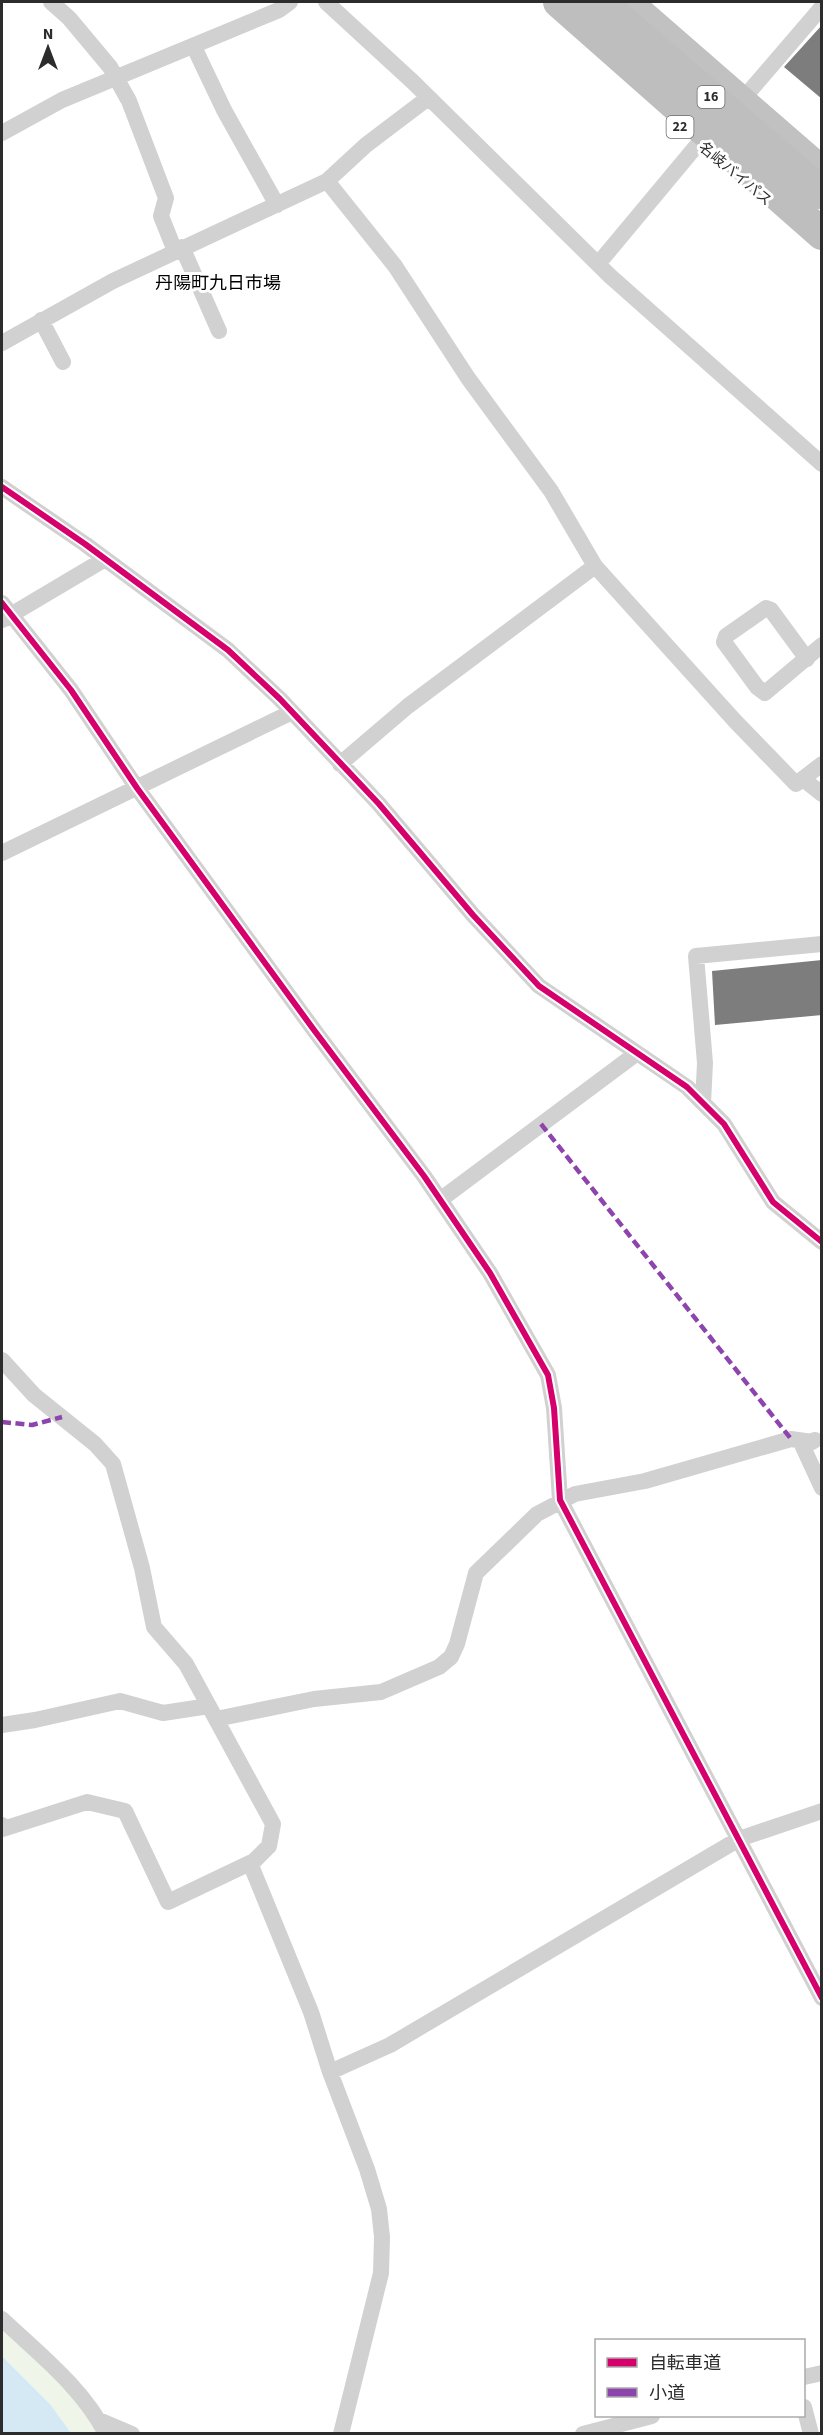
<svg xmlns="http://www.w3.org/2000/svg" width="823" height="2435" viewBox="0 0 823 2435" font-family="'Source Sans 3','Noto Sans JP',sans-serif">
<style>
.green{fill:#f0f5ea}
.water{fill:#d4e9f3}
.building{fill:#7d7d7d}
.lines{fill:none;stroke-linecap:round;stroke-linejoin:round}
.minor{stroke:#d1d1d1;stroke-width:16}
.trunk{stroke:#c1c1c1;stroke-width:28}
.motorway{stroke:#bebebe;stroke-width:32}
.quiet{stroke:#8e44ad;stroke-width:4.5;stroke-dasharray:9 4.5;stroke-linecap:butt}
.cycleway-casing{stroke:#fff;stroke-width:10}
.cycleway{stroke:#d6006c;stroke-width:6}
.labels{text-anchor:middle;dominant-baseline:central;stroke-width:6;stroke-linejoin:round;paint-order:stroke}
.shield{fill:#fff;stroke:#6b6b6b;stroke-width:1.5}
.shield-label{font-size:14px;font-weight:bold;fill:#2c2c2c}
.street-label{font-size:15px;fill:#2c2c2c;stroke:#fff}
.quarter-label{font-size:18px;fill:#000;stroke:#fff}
</style>
<rect width="100%" height="100%" fill="#fff"/>
<!-- green -->
<path class="green" d="M2,2326C35,2358 78,2393 100,2433H71L50,2404L2,2356Z"/>
<!-- water -->
<path class="water" d="M2,2356L50,2404L71,2433H2Z"/>
<!-- building -->
<path class="building" d="M822,25V99L784,67Z
M822,960V1015L715,1025L712,971Z"/>
<g class="lines">
<!-- minor -->
<path class="minor" d="M51,2L69,18L110,67L129,101L166,198L161,216L175,251
M326,2L413,82L610,276L822,464
M194,47L224,110L277,205
M742,100L822,7
M2,133L62,100L279,10L290,2
M327,181L395,266L468,378L551,491L595,566L735,721L796,784L822,764
M182,247L219,331
M598,264L698,144
M41,320L63,362
M2,343L113,281L327,181L366,145L428,98
M2,487L85,544L228,650L280,699L379,804L473,915L539,986L687,1087L724,1124L773,1202L822,1242
M2,603L71,690L137,788L314,1030L424,1176L490,1273L548,1375L554,1408L560,1500L822,1998
M2,620L105,559
M807,659L771,610L766,608L726,636L724,642L757,687L765,693L822,645
M340,764L408,706L595,566
M803,779L822,794
M2,853L292,712
M703,1103L705,1063L696,956L822,944
M440,1200L637,1053
M2,1360L34,1395L95,1444L113,1464L142,1568L154,1627L186,1664L273,1824L269,1846L254,1861L168,1902L125,1811L87,1802L3,1829L2,1825
M815,1440L803,1447L822,1488
M216,1719L314,1699L381,1692L439,1667L451,1657L457,1644L476,1573L537,1514L575,1494L645,1481L791,1439L812,1442
M2,1725L35,1720L120,1701L163,1713L209,1706
M250,1863L311,2012L330,2072L367,2169L379,2209L382,2237L381,2273L341,2434
M330,2072L390,2045L739,1839L822,1811
M2,2319C38,2353 83,2388 106,2434
M804,2377L822,2373
M804,2407L811,2434
M99,2420L132,2434
M583,2434L652,2416"/>
<!-- trunk -->
<path class="trunk" d="M629,2L822,170"/>
<!-- motorway -->
<path class="motorway" d="M559,2L822,234
M600,2L822,193"/>
<!-- quiet -->
<path class="quiet" d="M541,1124L791,1439
M2,1422L32,1425L62,1417"/>
<defs>
<path id="cycleway" d="M2,487L85,544L228,650L280,699L379,804L473,915L539,986L687,1087L724,1124L773,1202L822,1242
M2,603L71,690L137,788L314,1030L424,1176L490,1273L548,1375L554,1408L560,1500L822,1998"/>
</defs>
<!-- cycleway casing -->
<use href="#cycleway" class="cycleway-casing"/>
<!-- cycleway -->
<use href="#cycleway" class="cycleway"/>
</g>
<g class="labels">
<!-- shield labels -->
<g class="shield">
<rect x="697.5" y="86" width="27" height="22" rx="4.5"/>
<rect x="666.5" y="116" width="27" height="22" rx="4.5"/>
</g>
<g class="shield-label">
<text x="711" y="97">16</text>
<text x="680" y="127">22</text>
</g>
<!-- street labels -->
<g class="street-label">
<text transform="translate(735 174) rotate(40)">名岐バイパス</text>
</g>
<!-- quarter labels -->
<g class="quarter-label">
<text x="218" y="283">丹陽町九日市場</text>
</g>
</g>
<!-- border -->
<rect width="823" height="2435" fill="none" stroke="#2c2c2c" stroke-width="6"/>
<!-- legend -->
<rect x="595" y="2339" width="210" height="78" fill="#ffffff" stroke="#ababab" stroke-width="1.5"/>
<rect x="607" y="2358" width="30" height="9" fill="#d6006c" stroke="#ababab" stroke-width="1.5"/>
<text x="649" y="2369" font-size="18" fill="#2c2c2c">自転車道</text>
<rect x="607" y="2388" width="30" height="9" fill="#8e44ad" stroke="#ababab" stroke-width="1.5"/>
<text x="649" y="2399" font-size="18" fill="#2c2c2c">小道</text>
<!-- north arrow -->
<g transform="translate(48 48)" stroke="#ffffff" stroke-width="4.5" paint-order="stroke">
<path d="M0-4.5L10 22L0 15L-10 22Z" fill="#2c2c2c"/>
<text y="-9" font-size="16" font-weight="bold" text-anchor="middle" fill="#2c2c2c">N</text>
</g>
</svg>
